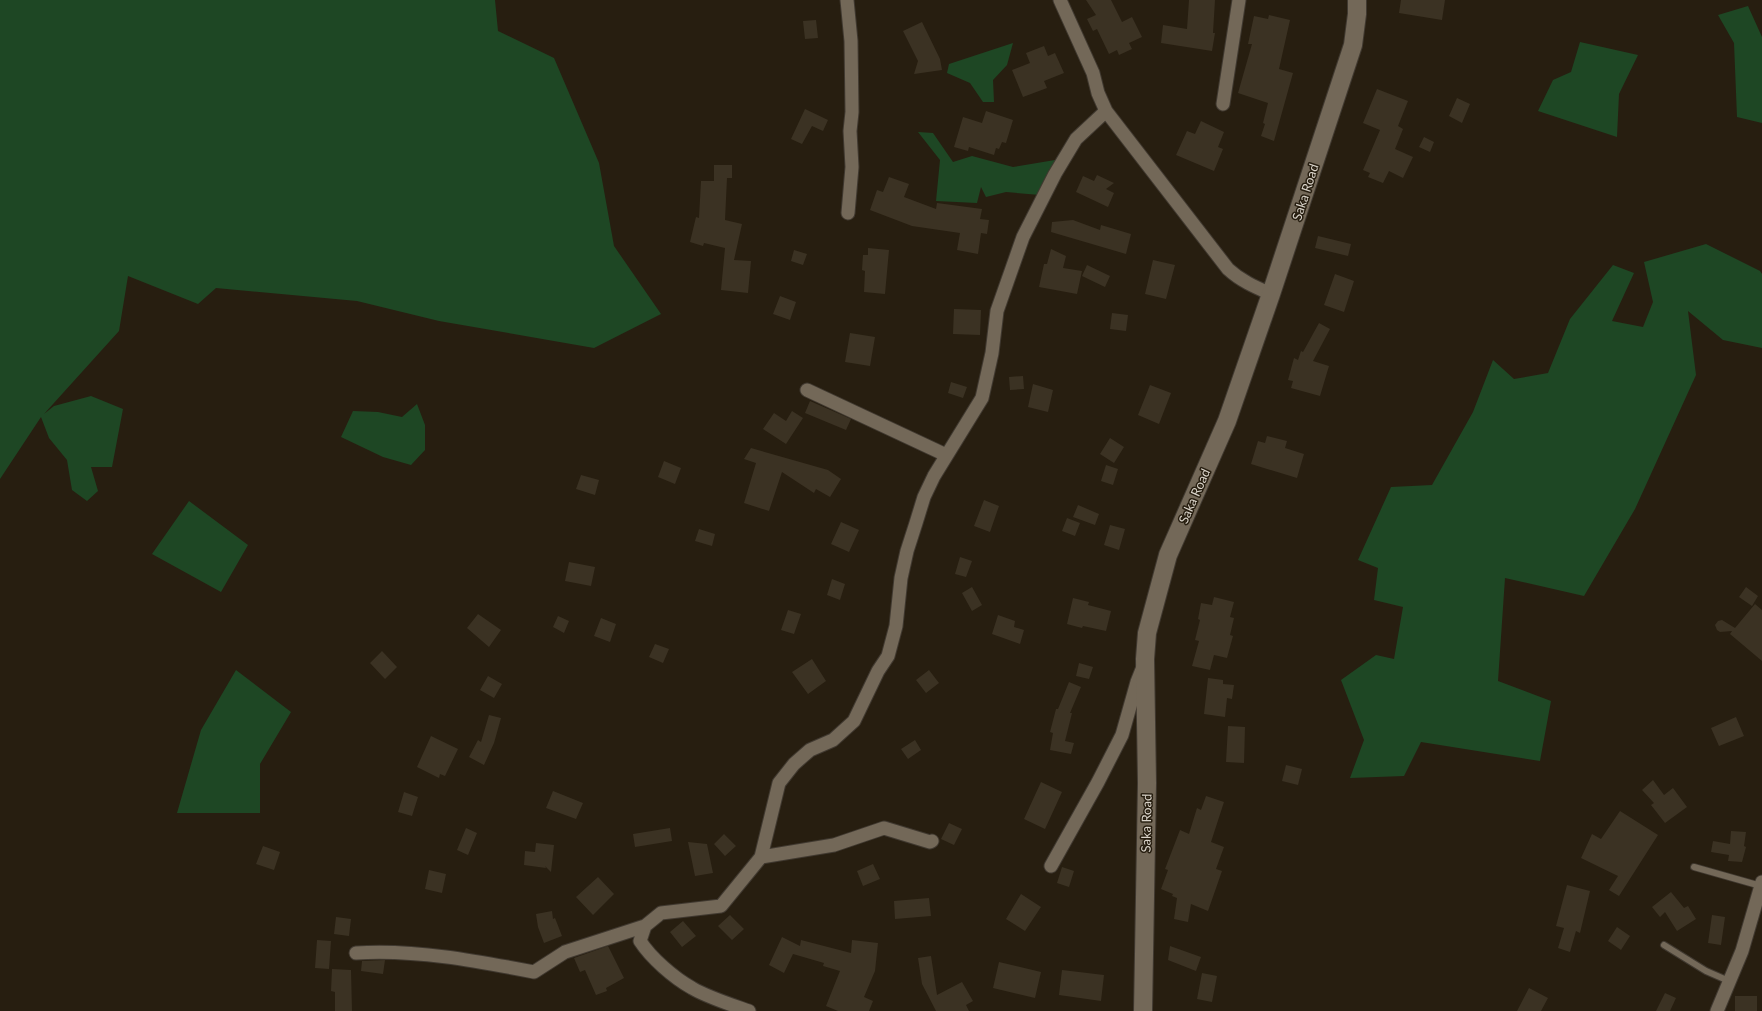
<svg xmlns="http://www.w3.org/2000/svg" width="1762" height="1011" viewBox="0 0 1762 1011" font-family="Lato,sans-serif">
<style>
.green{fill:#1e4724}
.building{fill:#3b3223}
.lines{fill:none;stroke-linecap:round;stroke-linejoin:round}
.lane-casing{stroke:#403930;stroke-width:8}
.street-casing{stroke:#403930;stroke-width:15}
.secondary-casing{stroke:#403930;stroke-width:20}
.lane{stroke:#736858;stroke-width:6}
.street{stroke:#736858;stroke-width:13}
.secondary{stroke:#736858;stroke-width:18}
.labels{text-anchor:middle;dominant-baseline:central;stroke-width:3;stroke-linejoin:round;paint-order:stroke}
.street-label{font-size:13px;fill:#dad4ca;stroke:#271e10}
</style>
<rect width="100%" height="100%" fill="#271e10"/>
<!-- green -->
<path class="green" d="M0,0H495L498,31L554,58L599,163L614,246L661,314L594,348L439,321L357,301L216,288L198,304L128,276L119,331L44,414L54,406L91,396L123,409L112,467H91L98,491L87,501L72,490L67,460L49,438L41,417L0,479Z
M1748,6L1762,37V123L1737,117L1734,43L1718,15Z
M1580,42L1638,55L1619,94L1617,137L1538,111L1553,80L1571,72Z
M1013,43L1007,65L993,80L994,102H983L970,83L947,73L949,64Z
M918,132L933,133L953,162L972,156L1013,167L1061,159L1040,195L1006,192L986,197L981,187L977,203L936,201L940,160Z
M1706,244L1760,271L1762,274V348L1723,340L1688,311L1696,375L1635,509L1584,596L1505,578L1498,681L1551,701L1540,761L1421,742L1404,776L1350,778L1364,740L1341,680L1376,655L1394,659L1403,607L1374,600L1378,568L1358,560L1391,487L1432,485L1473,412L1493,360L1514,379L1548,373L1570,319L1613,265L1634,273L1612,321L1643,327L1653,302L1644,262Z
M417,404L425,425V450L411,465L383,457L341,437L353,411L378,412L402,417Z
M189,501L248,545L221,592L152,554Z
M236,670L291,712L260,764V813H177L201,730Z"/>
<!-- building -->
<path class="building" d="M1086,0H1111L1122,22L1132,17L1142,37L1129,43L1132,49L1119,55L1117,50L1109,54L1097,29L1093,31L1087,19L1096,15Z
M1189,0H1215L1213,33H1215L1212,51L1161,43L1163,25L1187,29Z
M1401,0H1445L1442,20L1399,13Z
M1269,15L1290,20L1279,69L1293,73L1274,141L1261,136L1265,124L1263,123L1268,103L1238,93L1252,44H1248L1254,16L1268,19Z
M816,20L818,38L805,39L803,21Z
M922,22L940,59L942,70L914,74L918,61L903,31Z
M1044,46L1048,56L1055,53L1064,73L1044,81L1047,88L1023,97L1012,70L1030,63L1026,53Z
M1377,89L1408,101L1398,126L1403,129L1395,149L1413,157L1403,178L1389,171L1383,183L1368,177L1370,173L1363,170L1380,130L1363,123Z
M1457,98L1470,104L1462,123L1449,116Z
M805,109L828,120L823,131L812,126L802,144L791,139Z
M986,111L1013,120L1006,143L1002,142L999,149L996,148L994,155L969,147L968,151L954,147L963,117L982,123Z
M1201,121L1224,132L1218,147L1223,149L1214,171L1176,155L1187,131L1195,134Z
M1424,137L1434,142L1430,152L1419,147Z
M714,165H732V178H727L725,220L742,224L734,260L751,261L748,293L721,290L725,248L704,243L703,246L690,242L696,217L699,218L701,181H714Z
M1097,175L1114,183L1106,189L1114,193L1108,207L1076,192L1083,176L1094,181Z
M889,177L909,184L904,197L936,209L937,203L982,209L980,219L989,220L987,234L981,233L978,254L957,250L960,233L912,226L870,210L877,190L883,192Z
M1073,220L1100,230L1101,225L1131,234L1126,254L1051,232L1052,222Z
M1318,236L1351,244L1348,256L1315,248Z
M868,248L889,250L885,294L864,292L865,271L862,270L863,255H868Z
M1051,249L1066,256L1063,268L1082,271L1077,294L1039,287L1044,264H1047Z
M794,250L807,254L803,265L791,261Z
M1153,260L1175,265L1166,299L1145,294Z
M1087,265L1110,276L1105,287L1082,276Z
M1335,274L1354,281L1344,312L1324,305Z
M780,296L796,302L790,320L773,314Z
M954,309L981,310L980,335L953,334Z
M1112,313L1128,315L1126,331L1110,329Z
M1319,323L1330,329L1313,361L1329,366L1320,396L1291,388L1293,381L1288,380L1294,358L1298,360L1301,351L1303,352Z
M850,333L875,337L870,366L845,362Z
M1023,376L1024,389L1010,390L1009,377Z
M951,382L967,387L963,398L948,393Z
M1033,384L1053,390L1048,412L1028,407Z
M1150,385L1171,393L1159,424L1138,415Z
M810,401L851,419L846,430L805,413Z
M792,411L803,418L786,444L763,429L774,413L786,421Z
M1267,436L1287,441L1285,448L1304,454L1297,478L1251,464L1258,441L1265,443Z
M1110,438L1124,447L1114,463L1100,454Z
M751,448L828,470L841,479L830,497L816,489L814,493L782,472L769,511L744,503L756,463L744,459Z
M664,461L681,468L675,484L658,477Z
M1106,465L1118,469L1113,485L1101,481Z
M581,475L599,480L595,495L576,489Z
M984,500L999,506L990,532L974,526Z
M1078,505L1099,514L1095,525L1073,517Z
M1067,518L1080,523L1075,536L1062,531Z
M841,522L859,530L849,552L831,544Z
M1110,525L1125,529L1119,550L1104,545Z
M699,529L715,534L712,546L695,541Z
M960,557L972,561L966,577L955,574Z
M569,562L595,567L591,586L565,581Z
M832,579L845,584L840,600L827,595Z
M972,587L982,605L972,611L962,593Z
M1746,587L1758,596L1752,606L1739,597Z
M1214,597L1234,602L1230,617L1234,618L1230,635L1233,636L1227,658L1214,655L1210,670L1192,666L1199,641L1195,640L1200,620L1198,619L1201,603L1212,605Z
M1073,598L1089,602L1088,605L1111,611L1106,631L1083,626L1082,628L1067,624Z
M1755,604L1762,610V661L1730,634L1732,631L1720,632L1717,630L1715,625L1718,621L1722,620L1735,628Z
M788,610L801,614L794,634L781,630Z
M478,614L501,630L489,647L467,628Z
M998,615L1015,621L1014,627L1024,630L1020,644L992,634Z
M558,616L569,621L564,633L553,627Z
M601,618L616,624L610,642L594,636Z
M655,644L669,649L663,663L649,657Z
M382,651L397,667L385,679L370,663Z
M812,659L826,681L808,694L792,672Z
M1079,663L1093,667L1089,679L1076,676Z
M929,670L939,683L926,693L916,680Z
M488,676L502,684L494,698L480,690Z
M1208,678L1223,680V684L1234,685L1232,699L1227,698L1225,717L1204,714Z
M1069,682L1081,687L1070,713H1072L1065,741L1074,743L1071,754L1050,750L1053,733L1050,732L1056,709H1058Z
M489,715L501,718L494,743L484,765L469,757L478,740L481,742Z
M1736,717L1744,736L1719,746L1711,728Z
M1228,726L1245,727L1244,763L1226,762Z
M431,736L458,749L445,776L440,774L439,778L417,767Z
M915,740L921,750L908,759L901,749Z
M1286,765L1302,769L1298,785L1282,781Z
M1653,780L1664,795L1673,788L1687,807L1665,823L1651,805L1654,803L1642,790Z
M1041,782L1062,792L1045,829L1024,819Z
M553,791L583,803L576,819L546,808Z
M404,792L418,797L412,816L398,812Z
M1206,796L1224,802L1211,842L1224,847L1216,869L1222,871L1208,911L1191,904L1188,922L1174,919L1177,898L1172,896L1173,894L1161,889L1168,870L1165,869L1180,830L1189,834L1197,808L1201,810Z
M1620,811L1658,835L1619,896L1609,890L1618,876L1581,858L1592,834L1601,839Z
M949,823L962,829L954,845L941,839Z
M466,828L477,833L468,855L457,850Z
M670,828L672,841L635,847L633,834Z
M1731,831L1746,832L1744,846L1746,847L1742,862L1728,861L1729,855L1711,852L1713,841L1730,844Z
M724,834L736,846L725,856L714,844Z
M688,842L707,844L713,873L695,876Z
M536,843L554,845L551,872L545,866L546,868L524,865L525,851L535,852Z
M263,846L280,852L274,870L256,864Z
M873,864L880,879L863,886L857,871Z
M1062,867L1074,871L1069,887L1057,883Z
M429,870L446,874L442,893L425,889Z
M598,877L614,894L593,915L576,897Z
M1567,885L1590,891L1580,933L1576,931L1570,952L1558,948L1564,928L1556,926Z
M1671,892L1684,908L1688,906L1696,919L1677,931L1665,912L1660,917L1652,907Z
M1021,894L1041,907L1025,931L1006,919Z
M929,898L931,916L895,919L894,901Z
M552,911L553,919L555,918L562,936L544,943L538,927L536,914Z
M730,915L744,929L732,940L718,926Z
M1712,915L1725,917L1721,945L1708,943Z
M336,917L351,919L349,936L334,934Z
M683,921L696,936L682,947L670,932Z
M1617,927L1630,936L1621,950L1608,941Z
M782,937L800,946L801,940L851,953L852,940L878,943L875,971L864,997L873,1001L869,1011H838L826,1006L840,971L823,966L824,963L793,954L784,973L769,965Z
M317,940L331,941L329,969L315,968Z
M608,946L624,978L606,988L607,991L596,995L585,970L580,972L574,958Z
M1170,946L1201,957L1196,971L1168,960Z
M931,956L937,995L962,982L973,1001L966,1005L969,1011H936L922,984L918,958Z
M385,960L383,974L361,971L362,961Z
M999,962L1041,972L1035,998L993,988Z
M332,969L351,970L352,1011H335V992L331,991Z
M1062,970L1104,975L1101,1001L1059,995Z
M1202,973L1217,976L1212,1002L1197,999Z
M1529,988L1548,998L1541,1011H1517Z
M1665,993L1676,998L1670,1011H1656Z
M1735,996H1757V1011H1735Z"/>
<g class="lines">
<defs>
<path id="lane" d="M1694,867L1761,886
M1664,945L1706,971L1729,981"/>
<path id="street" d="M847,0L851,41L852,112L850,131L852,167L848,213
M1060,0L1093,73L1098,93L1106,111L1228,269C1241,281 1255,287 1271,294
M1223,104L1239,0
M807,390L946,455
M761,857L779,783L794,764L810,750L833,740L854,721L878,671L888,656L896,626L901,578L907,551L916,523L924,497L934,476L982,398L992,353L997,311L1023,237L1055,174L1076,139L1106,111
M1051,866L1098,782L1122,735L1137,682L1143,667
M356,953C414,949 477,961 534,972L565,952L645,926
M749,1011C732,1005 707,997 692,988C674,978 651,958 640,941L645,926L661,913L721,906L761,857L834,845L884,828L930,842L932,841
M1717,1011L1742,951L1762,882"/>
<path id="secondary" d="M1143,1011L1147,783L1145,659L1147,633L1168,555L1227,421L1271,294L1353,45L1357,14V0"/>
</defs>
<!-- lane casing -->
<use href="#lane" class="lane-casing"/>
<!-- street casing -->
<use href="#street" class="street-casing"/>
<!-- secondary casing -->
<use href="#secondary" class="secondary-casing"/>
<!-- lane -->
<use href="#lane" class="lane"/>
<!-- street -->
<use href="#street" class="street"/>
<!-- secondary -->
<use href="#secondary" class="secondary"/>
</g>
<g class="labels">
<!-- street labels -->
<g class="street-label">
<text transform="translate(1305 192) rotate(-72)">Saka Road</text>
<text transform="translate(1194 496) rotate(-66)">Saka Road</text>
<text transform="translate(1146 823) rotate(-89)">Saka Road</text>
</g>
</g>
</svg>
